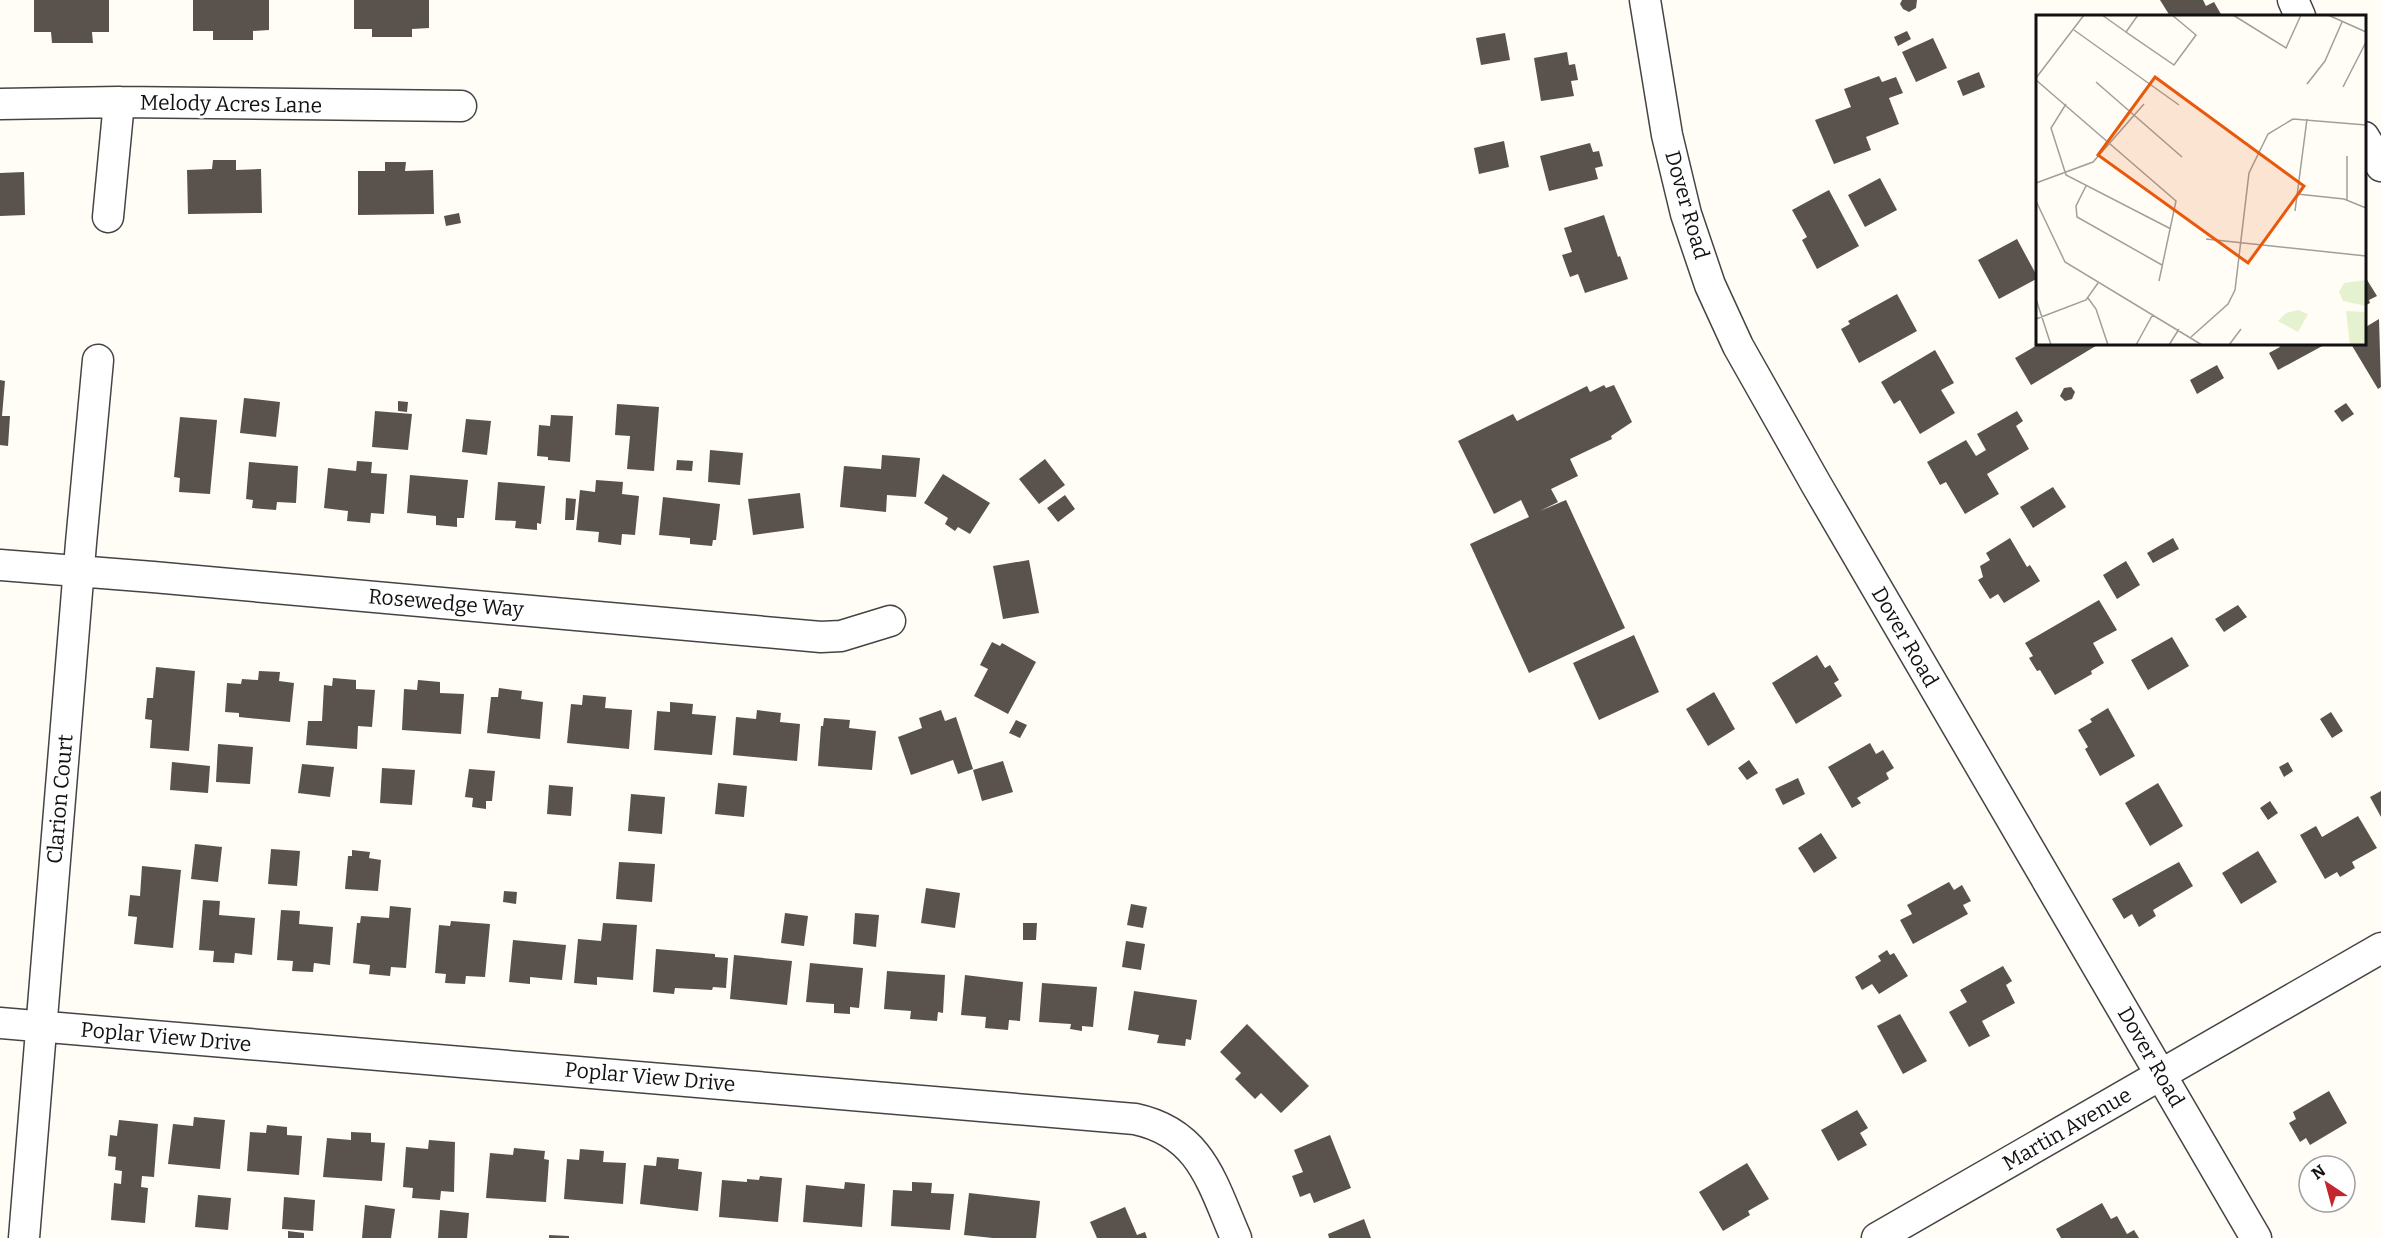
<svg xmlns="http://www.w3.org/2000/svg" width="2381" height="1238" viewBox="0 0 2381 1238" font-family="Bitter,serif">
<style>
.building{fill:#5a524d}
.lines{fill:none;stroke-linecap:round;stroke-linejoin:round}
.street-casing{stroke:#444;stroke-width:33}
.street{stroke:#fff;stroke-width:30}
.labels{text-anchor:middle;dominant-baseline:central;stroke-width:6;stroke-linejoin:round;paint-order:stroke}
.street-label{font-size:21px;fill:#111;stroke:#fff}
.inset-road{fill:none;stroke:#a09f9a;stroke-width:1.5}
.view{fill:#e8590c;fill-opacity:0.15;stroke:#e8590c;stroke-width:3}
.inset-edge{fill:none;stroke:#111;stroke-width:3}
</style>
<rect width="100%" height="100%" fill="#fffdf5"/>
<!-- building -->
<path class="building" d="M34,0H109V32H92L93,43H52L51,32H34Z
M193,0H269V30L253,31V40H213V31H193Z
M354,0H429V28L412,29V37H372V29H354Z
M1902,0H1917L1916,8L1909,12L1903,9L1900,4Z
M2160,0H2203L2206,6L2214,2L2222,16H2170Z
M1907,31L1911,39L1898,46L1894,37Z
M1505,33L1510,60L1481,65L1476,38Z
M1933,38L1947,68L1916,82L1902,52Z
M1567,52L1569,65L1575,64L1578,80L1571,81L1574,96L1541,101L1534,58Z
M1979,72L1985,87L1963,96L1957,81Z
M1879,76L1882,82L1896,77L1903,93L1889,98L1899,124L1866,137L1871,150L1834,164L1815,120L1851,107L1844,89Z
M1504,141L1509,167L1479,174L1474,148Z
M1590,143L1593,152L1599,151L1603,166L1595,168L1598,179L1549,191L1540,156Z
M213,160H236V170L261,169L262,213L188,214L187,170L212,169Z
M385,162H406L405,171L433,170L434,214L358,215V171H385Z
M24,172L25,215L0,216V173Z
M1880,178L1897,210L1865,227L1848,195Z
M1829,190L1859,246L1817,269L1802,240L1807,237L1792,210Z
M459,213L461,223L446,226L444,216Z
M1604,215L1618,257L1620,256L1628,279L1585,293L1578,274L1570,277L1562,255L1572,252L1564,228Z
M2017,239L2038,278L1999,299L1978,260Z
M2364,275L2377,296L2369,300L2370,303L2364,306Z
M1897,294L1917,331L1859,363L1841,329L1850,324L1848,321Z
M2379,319L2381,387L2378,389L2351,344H2364V328Z
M2039,344H2099L2031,385L2015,358Z
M2278,344H2326L2278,370L2269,353L2280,347Z
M1935,350L1954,383L1941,390L1955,413L1920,434L1900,400L1894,404L1881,382Z
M2217,365L2224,378L2197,394L2190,380Z
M0,380L5,381L2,416H10L8,446L0,445Z
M1604,385L1606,388L1614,385L1632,422L1611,436L1612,439L1570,459L1578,476L1551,489L1558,502L1540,511L1566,500L1625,628L1529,673L1470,544L1529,517L1521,500L1494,514L1458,441L1513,414L1517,421L1587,386L1590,392Z
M2071,387L2075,392L2072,399L2065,401L2060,396L2064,388Z
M244,398L280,402L276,437L240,433Z
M398,401L408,402L407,412L398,411Z
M2346,403L2354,414L2342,422L2334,411Z
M617,404L659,407L654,471L627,469L630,436L615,435Z
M375,411L412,414L408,450L372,447Z
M2017,411L2023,421L2016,426L2029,449L1987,474L1999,494L1965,514L1946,482L1940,485L1927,462L1966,440L1976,456L1986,450L1977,434Z
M551,415L573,416L570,462L548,460V457L537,456L539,425L550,426Z
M180,417L217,420L210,494L179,492L180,478L174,477Z
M466,419L491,421L487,455L462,452Z
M710,450L743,453L740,485L708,482Z
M882,455L920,458L916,497L887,495L886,512L840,507L844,466L881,469Z
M1045,459L1065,485L1039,504L1019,479Z
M677,460L693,461L692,471L676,470Z
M357,461L372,462L371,473L387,474L384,514L371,513L370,523L347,521L348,511L324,508L328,468L356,471Z
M249,462L298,466L296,503L277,502L276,510L252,508L253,500L246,499Z
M943,474L990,503L970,534L958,527L955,531L945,524L948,518L924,503Z
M410,475L468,480L464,518H457V527L436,525V516L407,513Z
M596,480L623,482L622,494L639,496L635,535L622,534L621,545L598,542L599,532L576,530L580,490L595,492Z
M498,482L545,486L541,524L537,523V530L515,528L516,521L495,520Z
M2053,487L2066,507L2033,528L2020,507Z
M800,493L804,528L753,535L748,499Z
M1065,495L1075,509L1058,522L1047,508Z
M663,497L720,504L716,540H713L712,546L690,544V538L659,535Z
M566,498L576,499L574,520H565Z
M2010,538L2027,567L2030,565L2040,581L2004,603L1998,594L1990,599L1978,580L1983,577L1980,566L1990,560L1986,553Z
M2173,538L2179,549L2153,563L2147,553Z
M1029,560L1039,613L1003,619L993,566Z
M2126,561L2140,585L2117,599L2103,575Z
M2099,600L2117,630L2093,643L2104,663L2091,671L2092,674L2055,695L2040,670L2037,671L2029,658L2033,656L2025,643Z
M2238,605L2247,617L2224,632L2215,619Z
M1634,635L1659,692L1599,720L1573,663Z
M2172,637L2189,666L2148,690L2131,660Z
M992,642L1000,646L1002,643L1036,662L1008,714L974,696L988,669L980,665Z
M1817,655L1825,668L1830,665L1839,680L1834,683L1842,696L1796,724L1772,683Z
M156,667L195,671L189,751L150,748L152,720L145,719L147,698H153Z
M259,671L280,672L279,681L294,683L290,722L239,717V713L225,712L227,683L241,684L242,679L258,680Z
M333,678L356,680V689L375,690L372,727L358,726L357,749L306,745L308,721H322L324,685L332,686Z
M418,680L440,682V693L464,694L461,734L402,730L404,689L417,690Z
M499,688L522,691L521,699L543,702L540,739L487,733L491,697H498Z
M1714,692L1735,729L1708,746L1686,709Z
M583,695L606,697L605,708L632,710L629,749L567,743L571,704L582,705Z
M670,702L693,704L692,714L716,716L712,755L654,750L657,711L670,712Z
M2108,708L2135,756L2100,776L2085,749L2088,747L2078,730L2092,722L2090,719Z
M757,710L781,713L780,722L800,724L797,761L733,755L736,717L756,719Z
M941,710L945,721L956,717L973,769L958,774L953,760L911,775L898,737L922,728L919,718Z
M2331,712L2343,731L2332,738L2320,719Z
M824,718L850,720L849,728L876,731L872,770L818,766L821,726H823Z
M1016,720L1027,725L1020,738L1009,733Z
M1870,743L1876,754L1883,750L1894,768L1886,773L1889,779L1857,798L1861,803L1852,808L1828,767Z
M218,744L253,747L250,784L216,782Z
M1749,760L1758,773L1747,780L1738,768Z
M1003,761L1013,792L982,801L973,770Z
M172,762L210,766L208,793L170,790Z
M2288,762L2293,771L2284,777L2279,767Z
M302,764L334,767L330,797L298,793Z
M382,768L415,770L412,805L380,803Z
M469,769L495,771L492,801H486V809L472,807L473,798L465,797Z
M1798,778L1805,794L1783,805L1775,789Z
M718,783L747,786L744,817L715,814Z
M2158,783L2183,826L2150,846L2125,803Z
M549,785L573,787L571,816L547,814Z
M2381,791V817L2370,797Z
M631,794L665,797L662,834L628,831Z
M2270,801L2278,813L2268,820L2260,808Z
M2358,816L2377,848L2352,862L2355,868L2340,877L2337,872L2325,879L2300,835L2316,826L2322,837Z
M1821,833L1837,858L1814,873L1798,848Z
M195,844L222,847L218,882L191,879Z
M271,849L300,851L297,886L268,884Z
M352,850L370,852L369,858L381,860L378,891L345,889L348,856H352Z
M2258,851L2277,882L2241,904L2222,873Z
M619,862L655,864L652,902L616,899Z
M2179,862L2193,886L2153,910L2156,916L2139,927L2132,914L2124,919L2112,899Z
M142,866L181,870L173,948L134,944L137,917L128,916L130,895L140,896Z
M1949,882L1954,890L1962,885L1971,901L1963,905L1968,914L1913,944L1900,920L1912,914L1907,905Z
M926,888L960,893L955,928L921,923Z
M504,891L517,892L516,904L503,902Z
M203,900L220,901L219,915L255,918L252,955L235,953L234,963L213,962L214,951L199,950Z
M1131,904L1147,907L1143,928L1127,925Z
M390,906L411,908L406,968L391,967L390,976L369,974L370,965L353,963L357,923H360L361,916L389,918Z
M281,910L300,911L299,924L333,927L330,965L314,963L313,972L292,971L293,961L277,960Z
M785,913L808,916L804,946L781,943Z
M855,913L879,915L876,947L853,944Z
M451,921L490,924L485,977L466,976L465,984L445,983L446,974L435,973L439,925L450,926Z
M603,923L637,925L633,980L597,977V985L574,983L578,939L601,941Z
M1023,923H1037L1036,940H1023Z
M513,940L566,945L562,980L530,977V984L509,982Z
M1126,941L1145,944L1141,970L1122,967Z
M656,949L715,954V957L728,958L726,988L713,987L712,990L675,988L674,994L653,992Z
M1887,950L1890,955L1894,953L1908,976L1879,994L1872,984L1862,990L1855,977L1881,961L1878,956Z
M734,955L792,961L787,1005L730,999Z
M810,963L863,968L859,1008L850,1007V1014L834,1013V1004L806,1002Z
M2003,966L2012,981L2006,985L2015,1003L1982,1021L1990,1036L1969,1047L1949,1012L1967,1002L1960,990Z
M887,971L945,975L943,1013L938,1012L937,1021L910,1019L911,1011L884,1009Z
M965,975L1023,982L1020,1021L1009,1020L1008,1030L985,1028L986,1017L961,1015Z
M1042,983L1097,987L1093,1027L1082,1026V1031L1070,1029L1071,1024L1039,1022Z
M1134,991L1197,1000L1191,1040L1186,1039L1185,1046L1157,1043L1159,1035L1128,1030Z
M1900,1014L1927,1061L1903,1074L1877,1026Z
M1247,1024L1309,1086L1281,1113L1261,1093L1255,1099L1235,1079L1241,1073L1220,1052Z
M2329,1091L2347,1123L2310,1145L2306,1138L2300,1142L2289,1123L2296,1119L2293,1112Z
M1857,1110L1868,1128L1860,1133L1867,1145L1838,1161L1821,1130Z
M194,1117L225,1120L220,1169L168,1164L173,1124L193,1126Z
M119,1120L158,1124L154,1177L142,1176L141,1187L148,1188L145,1223L111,1220L114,1183L121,1184L122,1171L115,1170L116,1157L108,1156L110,1135L117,1136Z
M267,1125L287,1127V1135L302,1136L299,1175L247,1171L250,1132L266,1133Z
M351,1132L371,1133V1142L385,1143L382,1181L323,1177L327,1138L351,1140Z
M1330,1135L1351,1188L1314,1203L1310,1193L1300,1197L1292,1176L1303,1172L1294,1150Z
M429,1140L455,1142L454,1192L441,1191L440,1200L412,1198L413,1188L403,1187L406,1147L428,1149Z
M514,1148L545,1151L544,1159L549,1160L546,1202L486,1198L490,1153L513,1155Z
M580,1149L604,1151L603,1162L626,1163L623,1204L564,1199L567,1159L579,1160Z
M657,1157L679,1159L678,1169L702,1172L698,1211L640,1204L644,1165L656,1166Z
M1747,1163L1769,1199L1748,1211L1750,1215L1723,1231L1699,1192Z
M760,1176L782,1178L778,1222L719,1217L722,1180L747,1182V1179L759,1180Z
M845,1182L865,1184L862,1227L803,1222L806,1185L844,1189Z
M912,1182L932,1183L931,1193L954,1194L950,1230L891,1226L893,1190L912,1191Z
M969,1193L1040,1201L1036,1238H993L964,1235Z
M198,1195L231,1198L228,1230L195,1227Z
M284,1197L315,1200L313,1231L282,1229Z
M2102,1203L2111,1219L2117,1216L2127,1234L2134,1230L2139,1238H2061L2056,1229Z
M365,1205L395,1209L391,1238H362Z
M1125,1207L1137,1235L1145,1232L1147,1238H1097L1090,1222Z
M440,1210L469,1213L467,1238H438Z
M1364,1219L1371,1238H1329L1328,1234Z
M288,1231L304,1233V1238H288Z
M549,1235L569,1236V1238H549Z"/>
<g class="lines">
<defs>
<path id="street" d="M1645,0L1667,135L1686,214L1710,285L1738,346L1816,484L2256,1238
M2293,0L2300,16
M0,104L119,102L461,106
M2364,137L2381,166
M108,217L119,102
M0,565L153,577L821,637L841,636L890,621
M0,1023L1135,1119C1201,1133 1212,1183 1236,1238
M24,1238L81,543L98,360
M1877,1238L2381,948"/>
</defs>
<!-- street casing -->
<use href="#street" class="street-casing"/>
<!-- street -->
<use href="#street" class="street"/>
</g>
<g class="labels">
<!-- street labels -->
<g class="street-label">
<text transform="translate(231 104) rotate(1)">Melody Acres Lane</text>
<text transform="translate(1687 205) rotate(74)">Dover Road</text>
<text transform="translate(446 603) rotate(5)">Rosewedge Way</text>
<text transform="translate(1905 637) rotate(60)">Dover Road</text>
<text transform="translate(60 799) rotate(-85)">Clarion Court</text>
<text transform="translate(166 1037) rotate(5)">Poplar View Drive</text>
<text transform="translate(2151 1057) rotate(60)">Dover Road</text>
<text transform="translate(650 1077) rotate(5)">Poplar View Drive</text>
<text transform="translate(2067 1129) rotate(-30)">Martin Avenue</text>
</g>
</g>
<!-- overview -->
<g transform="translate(2036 15)">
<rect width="330" height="330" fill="#fffdf5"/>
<path d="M330,265V291L307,286L303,277L308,268ZM262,295L272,299L262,317L242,306L250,298ZM310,296L330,297V328L314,330Z" fill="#e6f2cf"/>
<path class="inset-road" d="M66,0L90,17M102,0L90,17L138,50L160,20L136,0M197,0L250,33L265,0M292,0L330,17M38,15L143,90M0,63L48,0M0,65L140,186L123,266M60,67L146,142M271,69L289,46L306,7M307,72L330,27M30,89L15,113L30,160L135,214M311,141V185M0,168L57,147L108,89M50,171L40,191L41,202L126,250M261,179L308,184L330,193M0,186L29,247L166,330M259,196L271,104M170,224L330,241M52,283L60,294L72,330M0,284L15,330M0,304L50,285L62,268M155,322L192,289L199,275L213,158L232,119L257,104L330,110M100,330L117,299M133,330L143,314M193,330L205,314"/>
<path class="view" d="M119,62L268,171L212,248L62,140Z"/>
<rect width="330" height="330" class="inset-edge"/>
</g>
<!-- north arrow -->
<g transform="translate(2327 1184) rotate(324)"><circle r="28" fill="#ffffff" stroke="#a0a0a0" stroke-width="1.5"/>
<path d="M0-4.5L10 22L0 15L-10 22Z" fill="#c4262e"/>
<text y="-9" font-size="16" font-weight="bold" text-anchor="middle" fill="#111111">N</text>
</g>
</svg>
